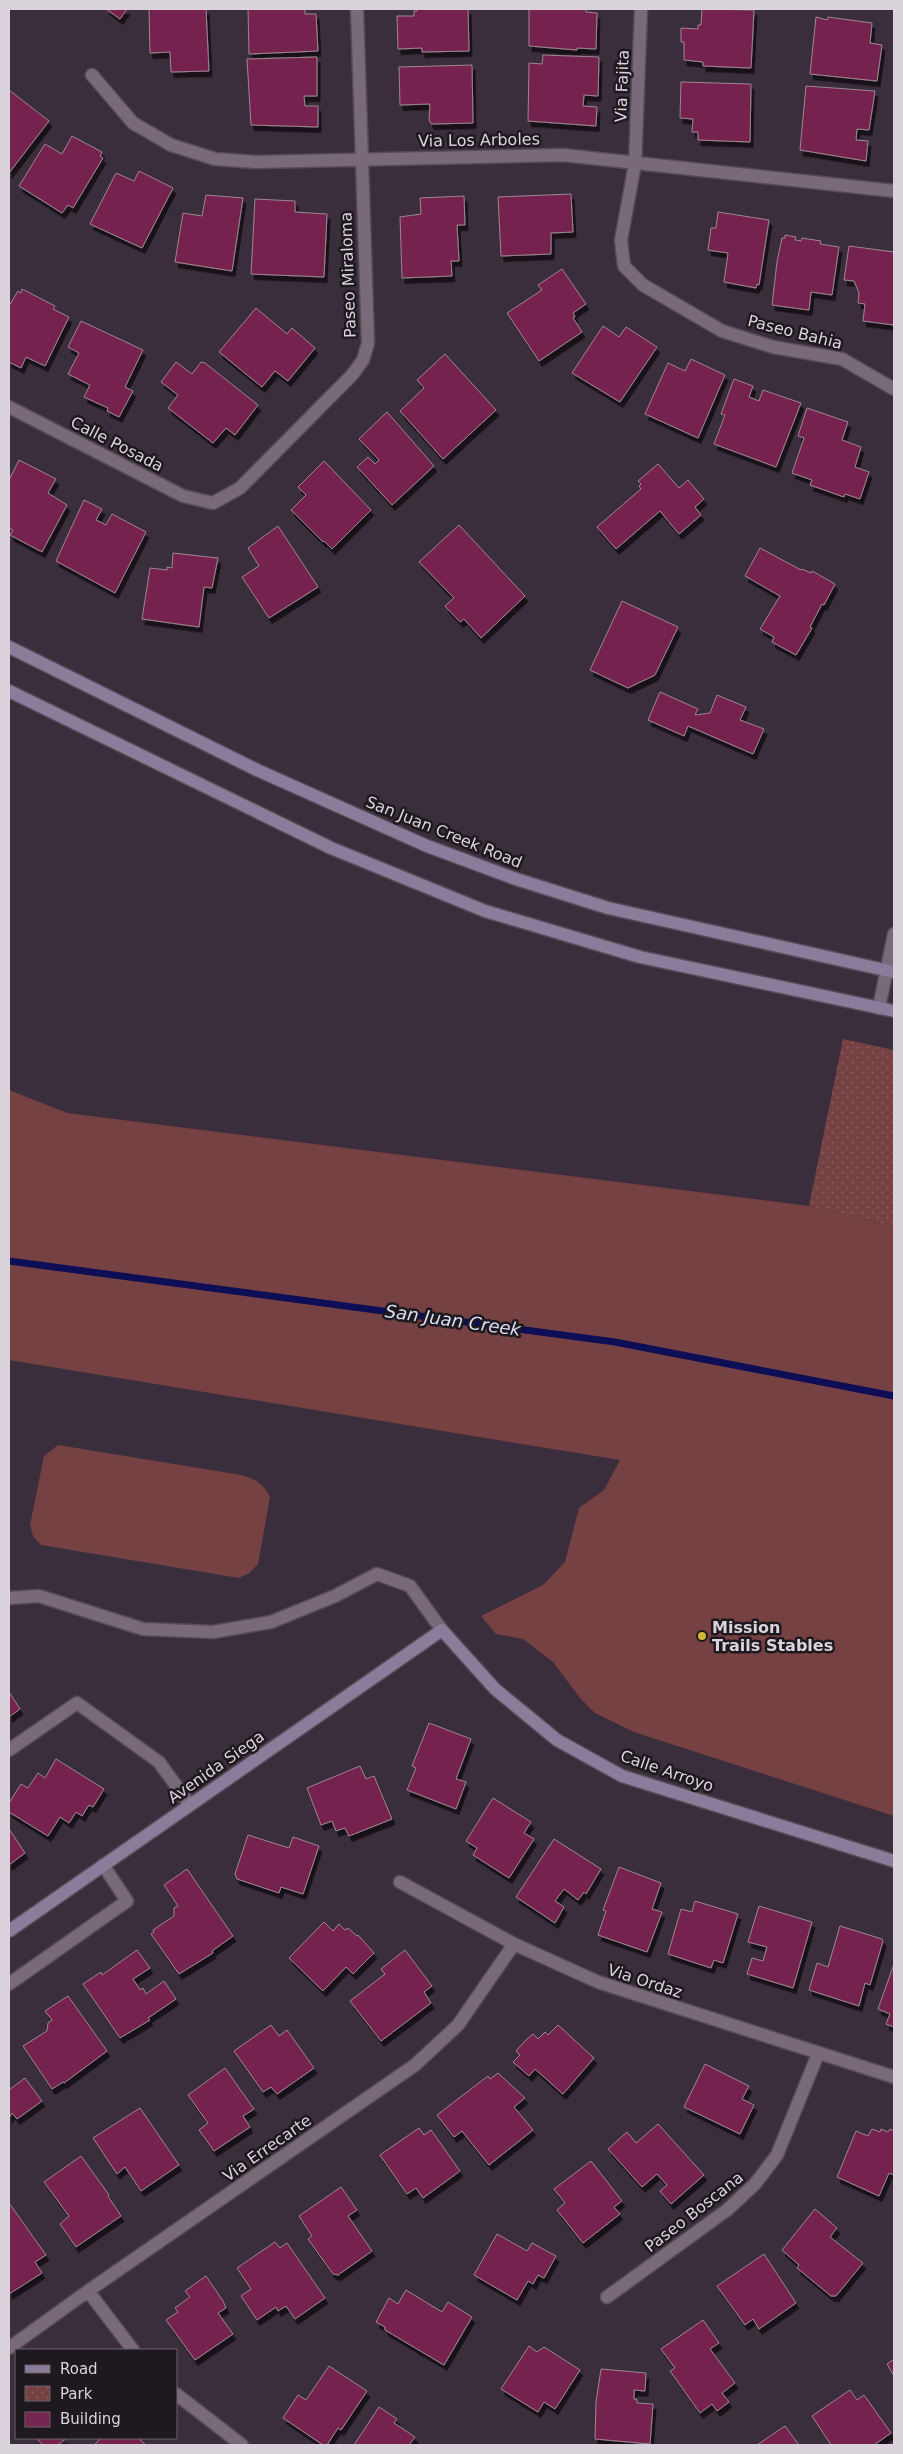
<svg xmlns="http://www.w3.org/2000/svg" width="903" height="2454" viewBox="0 0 903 2454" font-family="'DejaVu Sans',sans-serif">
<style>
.grass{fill:#764143}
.park{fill:url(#park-dots)}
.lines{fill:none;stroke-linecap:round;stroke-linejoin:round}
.stream{stroke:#0e0e56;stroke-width:7}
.building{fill:#762450;stroke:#9c868f;filter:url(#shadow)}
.street-casing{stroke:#564b56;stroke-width:15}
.secondary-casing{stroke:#564b56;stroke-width:15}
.street{stroke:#786a79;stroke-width:12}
.secondary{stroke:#8c7c9c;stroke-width:12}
.poi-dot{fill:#d1b736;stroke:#1e191f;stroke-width:2}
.labels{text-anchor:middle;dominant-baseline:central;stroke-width:5;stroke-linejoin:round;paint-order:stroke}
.street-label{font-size:16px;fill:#dbd3db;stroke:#1e191f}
.poi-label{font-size:16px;font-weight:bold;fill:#dbd3db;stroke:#1e191f;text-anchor:start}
.water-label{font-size:18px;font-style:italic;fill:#d8dff4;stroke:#1e191f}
</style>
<defs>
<pattern id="park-dots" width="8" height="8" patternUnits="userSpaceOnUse" patternTransform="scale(1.25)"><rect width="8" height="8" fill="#764143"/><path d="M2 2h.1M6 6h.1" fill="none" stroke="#895c5e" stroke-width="1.8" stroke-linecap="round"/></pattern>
<filter id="shadow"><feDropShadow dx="3" dy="5.5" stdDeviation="0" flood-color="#0009"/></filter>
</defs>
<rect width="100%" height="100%" fill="#3b2e3c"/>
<!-- grass -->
<path class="grass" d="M9,1090L67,1113L809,1206L894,1226V1816L634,1732L595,1713L580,1698L553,1662L523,1639L496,1634L481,1616L543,1585L565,1562L579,1508L604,1490L620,1460L9,1360Z
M58,1445L241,1475C255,1479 263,1483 270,1497L258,1564L249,1573L239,1578L41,1545L33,1536L30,1525L44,1456Z"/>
<!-- park -->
<path class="park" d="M843,1039L894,1050V1226L809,1206Z"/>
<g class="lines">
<!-- stream -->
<path class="stream" d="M9,1261L615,1342L894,1396"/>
</g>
<!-- building -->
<path class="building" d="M106,9H127L120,19Z
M149,9H206L209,71L171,72L170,52L150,53Z
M248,9H305V14H316L318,51L249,54Z
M417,9H468L469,51L422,52V48L398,49L397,16H414V11H417Z
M529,9H586V12L597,13L596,49L577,48V50L529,46Z
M702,9L754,10L751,68L703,66V62L684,60V42H681V28L698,29V25H701Z
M816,17L827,20L828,17L872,23L870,43L882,45L877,81L810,74Z
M543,55L599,57L598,96L584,95L583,106L597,107L596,126L528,121L529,63L542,64Z
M317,57V96H304L305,106H318V127L251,125L247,59Z
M472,65L473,123L431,124L429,119L430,104L400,105L399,67Z
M681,82L751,84L750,142L698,140V132H692L693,119L680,118Z
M806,86L875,91L869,130L857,129L856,140L868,141L866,161L800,150Z
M9,90L49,121L9,173Z
M72,136L102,152L100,156L103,158L73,208L68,205L62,213L19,186L45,144L62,154Z
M139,171L173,188L142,248L90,224L116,173L134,181Z
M571,194L573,232L551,233V254L501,256L498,197Z
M206,195L243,198L232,271L175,262L183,213L202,216Z
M464,196L465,225H457L459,261H451L452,276L402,278L400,217L421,214L420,198Z
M255,199L295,201V212L327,214L324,277L251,274Z
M718,212L769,220L759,285L757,284L756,288L724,282L728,253L708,250L711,228H716Z
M785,235L796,237L795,240L801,241L802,238L821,241L820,244L839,247L832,295L811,292L809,310L772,305L777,262L782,238H785Z
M849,246L894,252V325L863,321L865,304L858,303L859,293L854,281L844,280Z
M562,269L586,304L573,313L575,317L573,318L582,332L539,361L507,313L542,290L538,285Z
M22,289L55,306L53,309L69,317L45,366L26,357L21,368L9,362V306L18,291L21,293Z
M256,308L287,334L292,328L315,348L288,381L275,371L262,387L219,352Z
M81,321L143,350L125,387L133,391L119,417L107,411L108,408L84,397L90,385L68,374L79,353L68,347Z
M603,326L619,337L626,327L657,347L620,402L572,373Z
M445,354L496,410L443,459L400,411L424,388L417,380Z
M691,359L725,375L698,438L645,414L668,363L685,371Z
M176,362L192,374L201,362L205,363L258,405L235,435L226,428L213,443L168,408L178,395L161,382Z
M734,379L753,386L749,397L759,401L763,390L801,403L776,467L714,444L725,415L721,414Z
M807,408L848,422L842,440L861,447L855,467L869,472L860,499L845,494L844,497L810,485L812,480L792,473L804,438L798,436Z
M387,412L434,466L392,505L357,467L368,457L375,464L379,460L359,439Z
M19,460L56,479L48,493L67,505L42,552L10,535L13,530L9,528V480Z
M324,461L371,510L332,549L324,541L323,542L291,510L306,495L298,487Z
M658,464L679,488L688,480L704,499L695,507L701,515L679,534L660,511L616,549L597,527L641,489L639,486L641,484L638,481Z
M84,500L102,509L96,520L106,525L112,514L146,532L115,593L56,561Z
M459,525L525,596L481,638L464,619L460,622L445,606L454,598L419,562Z
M278,526L318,587L269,618L242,577L259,566L248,548Z
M760,548L801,570L802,569L811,573L812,571L835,584L824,605L822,604L810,627L812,628L796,655L772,642L774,637L760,629L780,596L745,576Z
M173,553L218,558L212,588L204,587L199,627L142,619L150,568L167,570V567L172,568Z
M622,601L678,627L655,675L628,688L590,670Z
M660,692L698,709L695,715L710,713L717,695L746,707L740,720L764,729L753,754L688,726L684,736L648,720Z
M9,1692L20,1709L9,1717Z
M429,1723L471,1739L456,1779L466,1782L456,1809L407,1790L416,1768L412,1766Z
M56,1759L104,1789L93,1807L89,1805L82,1816L76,1812L69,1823L60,1817L48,1836L9,1812V1803L21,1784L28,1788L38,1773L45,1778Z
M360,1766L366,1779L374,1776L392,1819L349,1836L345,1828L336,1831L332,1821L321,1825L307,1788Z
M493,1798L531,1822L524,1833L534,1839L509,1878L473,1855L477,1848L466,1841Z
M9,1829L25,1853L9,1865Z
M248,1835L289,1848L293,1837L319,1846L303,1894L281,1887L279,1893L237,1879L235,1874Z
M554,1839L601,1869L586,1894L584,1892L578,1900L564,1889L555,1901L564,1907L555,1923L516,1897Z
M619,1867L661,1883L652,1909L662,1912L647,1952L598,1935L606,1911L603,1910Z
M187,1869L233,1936L212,1951L213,1953L179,1974L151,1934L154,1932L153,1930L174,1916V1908L178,1906L164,1885Z
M695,1901L738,1914L723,1963L714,1960L711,1968L668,1954L681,1909L692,1912Z
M759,1906L812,1922L793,1988L747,1974L752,1958L763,1961L767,1947L748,1942Z
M324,1922L333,1931L339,1924L345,1930L348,1928L357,1936L358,1935L374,1953L353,1974L346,1967L323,1991L289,1958Z
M840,1926L882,1939L883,1941L870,1985L865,1983L859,2006L809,1990L817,1963L828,1967Z
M137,1950L150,1968L133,1979L140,1990L143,1988L146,1994L164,1981L176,1999L148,2018L150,2020L120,2038L83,1984L101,1972L102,1975Z
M405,1950L432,1986L424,1992L431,2003L381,2041L350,2001L385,1974L381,1969Z
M894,1964V2027L886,2024L890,2014L878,2009Z
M68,1996L107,2051L64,2083L63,2082L52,2089L23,2046L47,2031L48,2023L52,2020L45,2011Z
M271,2025L279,2036L287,2030L314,2068L277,2094L271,2087L263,2092L234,2051Z
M558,2025L594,2058L563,2094L535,2069L529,2076L513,2062L520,2055L516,2051L526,2040L533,2034L538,2039L545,2032L548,2035Z
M705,2064L749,2086L742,2099L754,2105L740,2134L684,2107Z
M225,2068L254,2109L243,2116L250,2127L214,2151L199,2130L208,2123L188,2095Z
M498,2073L525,2098L514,2107L533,2130L489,2165L462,2131L454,2137L437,2115L488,2076L490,2079Z
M25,2078L42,2101L17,2119L12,2113L9,2118V2090Z
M140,2108L179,2165L141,2191L125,2167L117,2174L93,2138Z
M658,2124L704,2175L671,2204L660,2191L667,2185L657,2174L642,2187L608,2149L627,2132L636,2143Z
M419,2128L424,2135L431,2130L460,2171L423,2198L416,2188L407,2194L380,2155Z
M872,2129L880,2132L881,2129L888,2132L890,2129L894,2131V2175L889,2173L879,2196L837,2177L856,2131L868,2136Z
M81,2156L109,2195L108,2196L121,2216L76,2247L60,2224L69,2216L44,2182Z
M591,2161L622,2201L614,2207L620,2214L583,2243L557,2210L565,2203L554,2189Z
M341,2187L357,2210L348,2216L372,2251L338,2275L333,2274L308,2239L312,2236L299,2216Z
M9,2203L46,2255L35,2262L42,2273L9,2294Z
M815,2209L837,2228L830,2237L863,2263L836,2296H831L797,2268L799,2265L782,2250Z
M497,2234L527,2251L532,2243L556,2256L544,2278L538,2275L533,2284L528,2281L517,2300L474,2275Z
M275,2242L280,2248L287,2243L325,2298L295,2319L286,2306L278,2311L276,2307L257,2320L241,2296L251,2289L237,2268Z
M764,2254L796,2303L759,2329L753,2319L745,2325L717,2286Z
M206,2276L223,2301L226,2308L218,2313L233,2334L195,2360L166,2320L178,2312L175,2308L190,2297L185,2291Z
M406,2290L442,2312L448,2302L472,2317L444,2365L385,2330V2327L376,2322L389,2298L398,2304Z
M703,2320L719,2343L710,2349L735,2383L722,2393L729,2402L717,2411L712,2404L700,2413L670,2371L675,2368L661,2349Z
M529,2346L537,2352L544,2347L580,2370L555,2409L544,2402L538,2412L501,2389Z
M894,2359V2376L887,2364Z
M329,2366L367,2391L341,2430L338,2428L327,2445H323L283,2418L298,2395L306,2400Z
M601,2369L646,2373L645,2391L634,2390V2399H637V2403L653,2404L650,2444L595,2439L596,2402Z
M850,2390L857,2400L864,2395L891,2433L874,2445H831L812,2416Z
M379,2407L397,2419L394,2423L415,2437L409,2445H354Z
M785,2426L799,2445H757Z
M36,2438H66L58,2445H43Z
M101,2438H138L146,2445H94Z"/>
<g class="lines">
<defs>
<path id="street" d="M641,9L635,164L621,240L624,266L643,285L722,331L773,347L842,359L894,389
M92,75L133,123L171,145L215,159L256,162L563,155L894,191
M9,407L183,496L213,503L240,488L352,375L363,360L368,343L357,9
M879,1008L894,934
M9,1598L39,1596L143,1629L213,1632L271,1622L335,1596L377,1574L410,1586L442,1630
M9,1750L77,1703L159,1762L190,1805
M400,1882L514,1944L598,1982L894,2077
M9,1984L127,1901L103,1865
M88,2291L133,2350
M607,2297L727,2210L755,2184L777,2155L818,2054
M9,2348L88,2291L415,2065L458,2025L514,1944
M176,2394L242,2445"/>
<path id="secondary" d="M9,647L257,770L427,846L516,879L608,908L894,972
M9,691L331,848L485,911L640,957L894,1011
M9,1931L442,1630L495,1689L557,1740L622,1776L894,1861"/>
</defs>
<!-- street casing -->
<use href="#street" class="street-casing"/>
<!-- secondary casing -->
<use href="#secondary" class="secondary-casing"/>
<!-- street -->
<use href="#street" class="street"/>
<!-- secondary -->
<use href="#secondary" class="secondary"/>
</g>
<!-- markers -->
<circle class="poi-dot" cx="702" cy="1636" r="5"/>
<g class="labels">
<!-- street labels -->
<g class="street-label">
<text transform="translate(622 86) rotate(-88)">Via Fajita</text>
<text transform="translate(479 140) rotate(-1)">Via Los Arboles</text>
<text transform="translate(348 275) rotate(-92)">Paseo Miraloma</text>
<text transform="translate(795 332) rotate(14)">Paseo Bahia</text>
<text transform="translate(117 444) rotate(27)">Calle Posada</text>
<text transform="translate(444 832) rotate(22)">San Juan Creek Road</text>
<text transform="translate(216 1767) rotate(-35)">Avenida Siega</text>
<text transform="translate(667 1771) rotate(19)">Calle Arroyo</text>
<text transform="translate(645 1981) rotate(18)">Via Ordaz</text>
<text transform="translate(267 2148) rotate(-35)">Via Errecarte</text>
<text transform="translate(694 2212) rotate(-38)">Paseo Boscana</text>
</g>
<!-- poi labels -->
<g class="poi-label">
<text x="712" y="1627">Mission<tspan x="712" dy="18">Trails Stables</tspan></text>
</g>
<!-- water labels -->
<g class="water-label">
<text transform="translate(453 1320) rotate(8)">San Juan Creek</text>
</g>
</g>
<!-- border -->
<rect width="903" height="2454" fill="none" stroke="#dbd3db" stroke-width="20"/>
<!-- legend -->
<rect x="15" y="2349" width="162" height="90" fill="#1e191f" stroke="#6a636a"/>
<rect x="25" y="2365" width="25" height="8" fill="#8c7c9c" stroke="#6a636a"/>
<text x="60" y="2374" font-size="15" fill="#dbd3db">Road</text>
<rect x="25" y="2386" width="25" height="15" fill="url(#park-dots)" stroke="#6a636a"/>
<text x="60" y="2399" font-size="15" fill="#dbd3db">Park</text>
<rect x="25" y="2412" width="25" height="15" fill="#762450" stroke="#6a636a"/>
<text x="60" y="2424" font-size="15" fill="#dbd3db">Building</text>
</svg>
